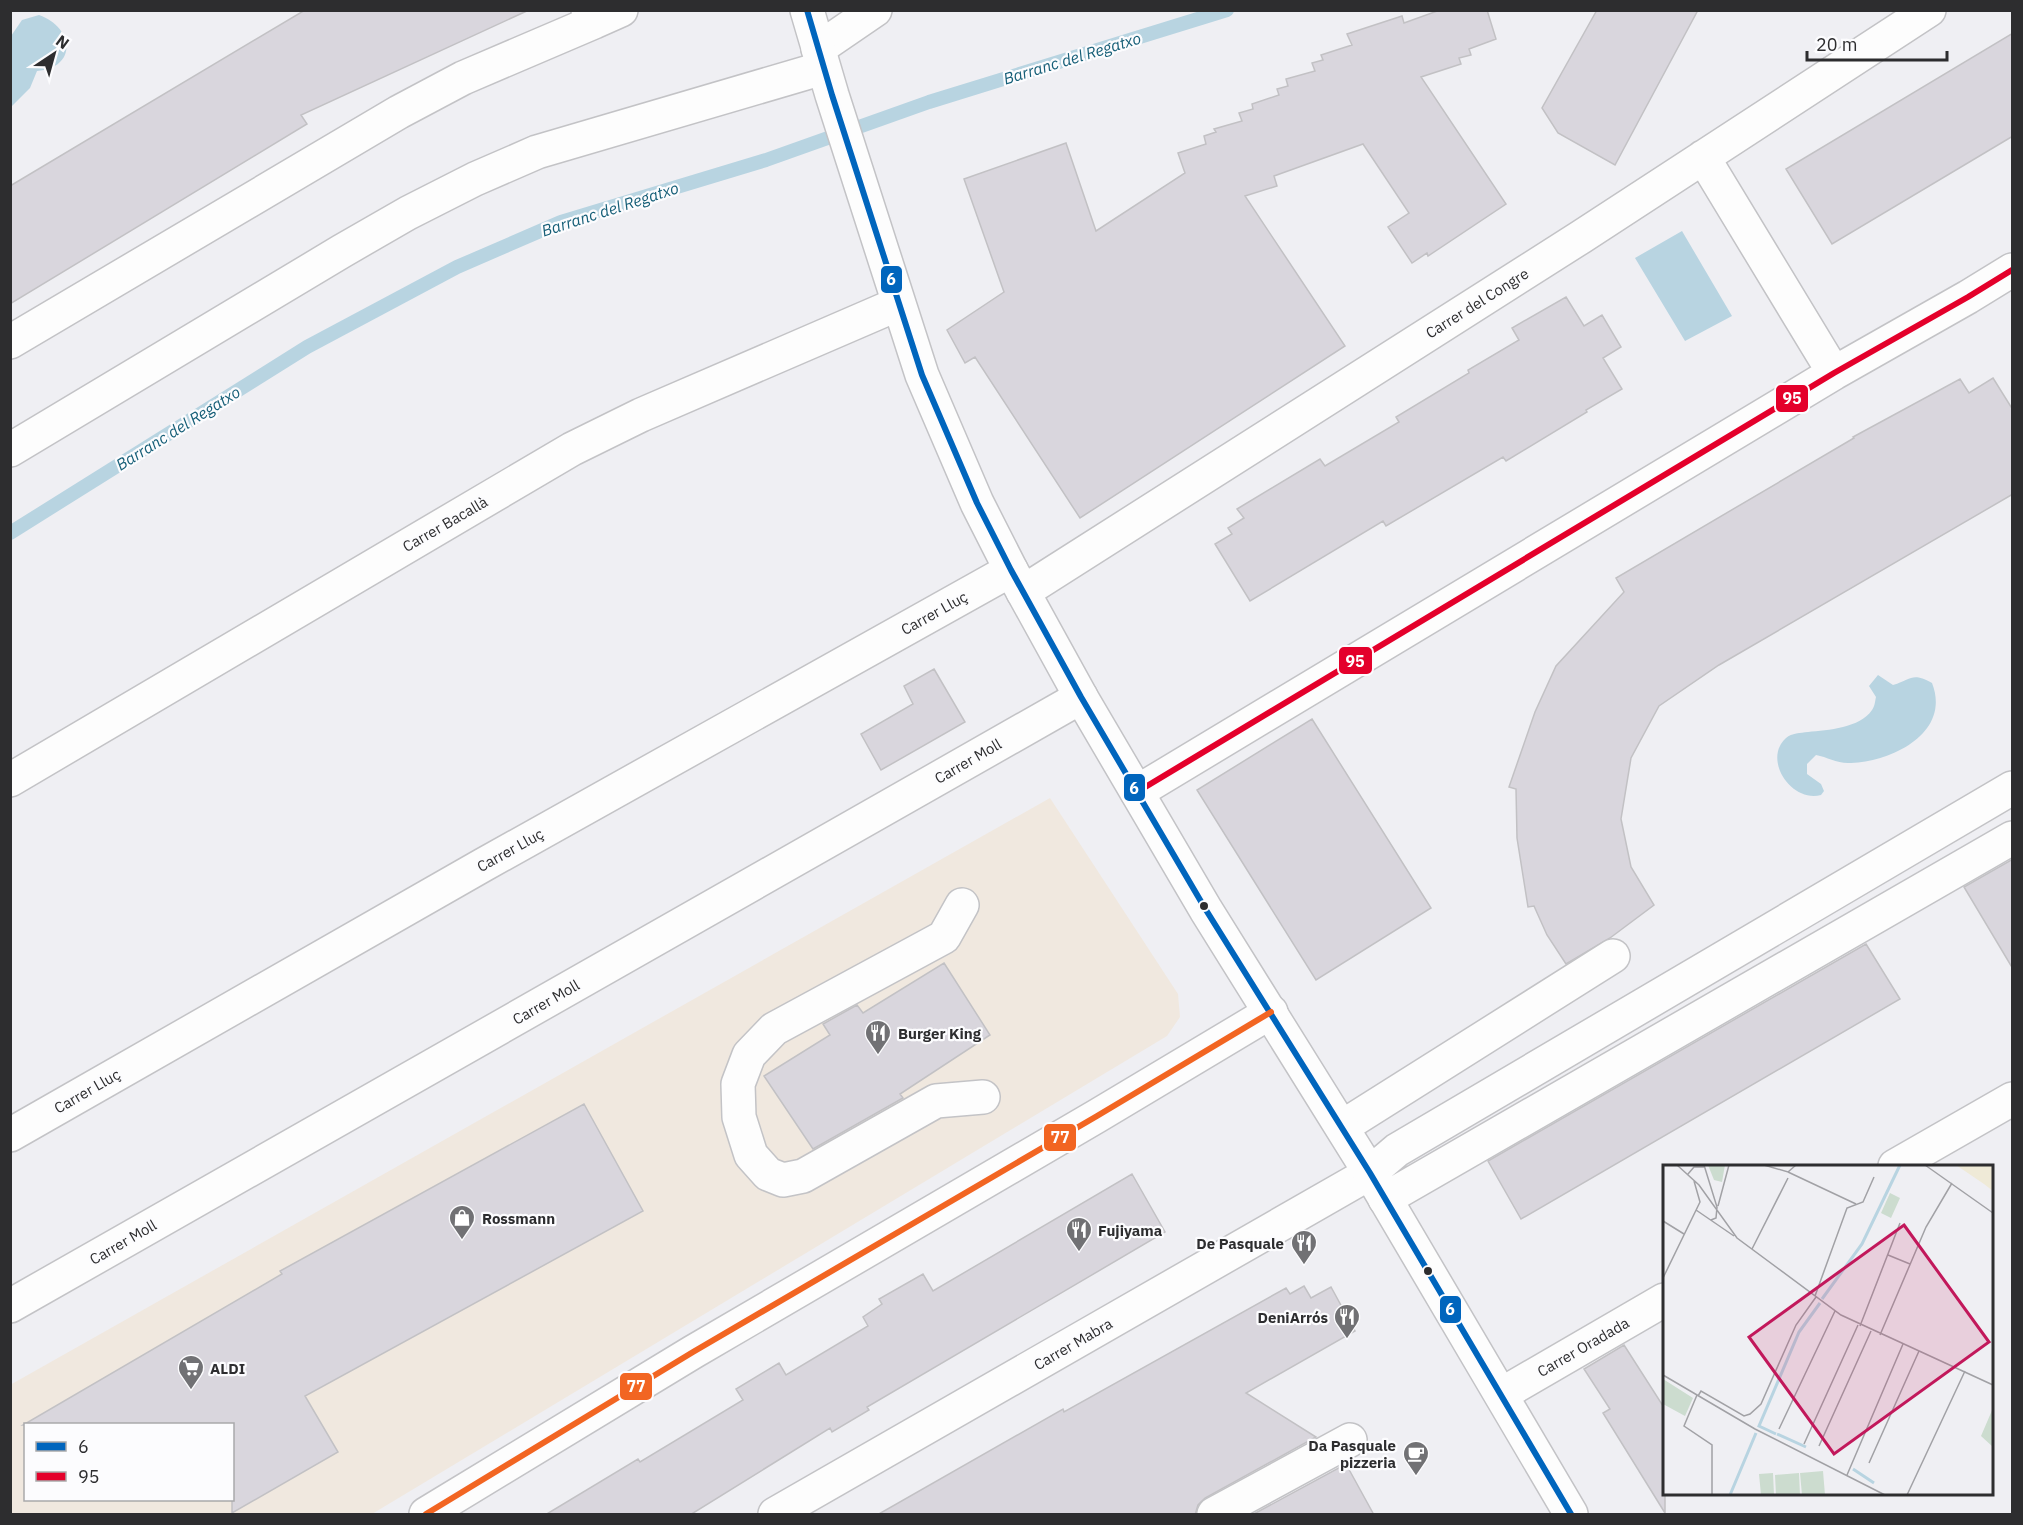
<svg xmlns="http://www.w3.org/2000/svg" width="2023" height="1525" viewBox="0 0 2023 1525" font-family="'IBM Plex Sans',sans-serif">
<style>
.commercial{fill:#f0e8df;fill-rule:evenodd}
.water{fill:#b8d4e1}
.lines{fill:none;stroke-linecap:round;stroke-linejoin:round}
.stream{stroke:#b8d4e1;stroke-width:14}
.building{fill:#d9d6dd;stroke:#c2c1c4;stroke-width:1.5}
.minor-casing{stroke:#c3c3c6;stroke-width:36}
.major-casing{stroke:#c3c3c6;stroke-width:36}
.minor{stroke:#fdfdfd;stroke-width:33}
.major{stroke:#fdfdfd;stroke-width:33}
.bus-1-casing{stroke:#fcfcfe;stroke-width:10}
.bus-2-casing{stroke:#fcfcfe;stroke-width:10}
.bus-3-casing{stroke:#fcfcfe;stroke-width:10}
.bus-1{stroke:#0065bd;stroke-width:6}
.bus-2{stroke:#e4002b;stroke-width:6}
.bus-3{stroke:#f26522;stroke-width:6}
.bus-dot{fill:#2d2d2f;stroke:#fcfcfe;stroke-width:2}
.labels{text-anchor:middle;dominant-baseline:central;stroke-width:4.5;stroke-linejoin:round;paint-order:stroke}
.street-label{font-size:15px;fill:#2d2d2f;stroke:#fcfcfe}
.poi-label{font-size:15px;font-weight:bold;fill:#2d2d2f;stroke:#fcfcfe;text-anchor:start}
.water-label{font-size:16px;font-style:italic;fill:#155e77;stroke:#fcfcfe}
.inset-river{fill:none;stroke:#b8d4e1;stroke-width:3}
.inset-road{fill:none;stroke:#a1a1a5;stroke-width:1.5}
.view{fill:#c2185b;fill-opacity:0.15;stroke:#c2185b;stroke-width:3}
.inset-edge{fill:none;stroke:#2d2d2f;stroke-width:3}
.line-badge{stroke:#fcfcfe;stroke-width:2}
.badge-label{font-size:16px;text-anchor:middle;font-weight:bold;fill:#fff}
</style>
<rect width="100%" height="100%" fill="#efeff3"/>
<!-- commercial -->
<path class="commercial" d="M1050,798L1178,994L1180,1017L1167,1036L372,1514H11L10,1385ZM26,1424H232V1500H26Z"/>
<!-- water -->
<path class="water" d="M39,15C75,28 77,68 37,71L30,88L11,107V36L22,20Z
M1682,231L1732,316L1685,341L1635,258Z
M1878,675L1893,685C1912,679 1912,672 1932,683C1952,734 1889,763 1848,763C1836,763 1827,757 1816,755L1807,764V774L1821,784L1824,791L1821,795C1792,803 1762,760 1786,738C1792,733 1800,733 1808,732C1828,730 1860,728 1872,710C1875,706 1875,701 1876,697L1869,686Z"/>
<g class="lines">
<!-- stream -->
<path class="stream" d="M10,533L307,347L457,267L561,222L766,160L929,102L1227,10"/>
</g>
<!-- building -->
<path class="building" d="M305,10H529L301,115L307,124L10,304V186Z
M1440,10H1487L1496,39L1469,49L1471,55L1459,58L1461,64L1421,77L1506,204L1428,256L1427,253L1412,263L1388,227L1409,213L1363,144L1274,176L1277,186L1245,196L1345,346L1080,518L975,357L965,363L947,330L1004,292L964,179L1066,143L1096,231L1185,173L1178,153L1206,144L1204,136L1216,132L1214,129L1242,121L1239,113L1253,109L1252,104L1279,95L1277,89L1288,86L1286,79L1315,71L1312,63L1323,60L1321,55L1352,45L1347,34L1402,16L1404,23Z
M1597,10H1698L1615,165L1558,133L1542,108Z
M2013,33V136L1832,244L1786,169Z
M1566,297L1584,326L1602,315L1621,347L1603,358L1622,389L1586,410L1587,412L1506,461L1503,457L1386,526L1383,521L1250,601L1215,544L1232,534L1228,528L1244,518L1237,509L1320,459L1325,466L1399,422L1396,417L1469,373L1468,370L1519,340L1512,328Z
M1993,378L2013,410V494L1719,665L1659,706L1631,758L1621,819L1631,867L1654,905L1610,938L1566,964L1547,935L1534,906L1528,907L1517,838L1516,789L1509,787L1535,712L1556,666L1624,592L1616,578L1854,438L1853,437L1960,379L1969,393Z
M934,669L965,722L881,770L861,734L913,704L904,686Z
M1312,719L1431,908L1316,980L1197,790Z
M2013,859V969L1964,887Z
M1866,944L1900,999L1521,1219L1488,1161Z
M944,963L990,1035L900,1094L903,1098L813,1149L764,1076L830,1035L823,1024L857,1005L863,1013Z
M584,1104L643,1211L305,1396L338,1452L232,1513V1425H23L282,1274L280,1271Z
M1132,1174L1165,1232L867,1407L869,1410L832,1432L830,1428L690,1515H545L638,1459L640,1462L743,1400L736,1389L779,1363L786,1375L868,1326L863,1317L882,1304L879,1299L923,1274L933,1291Z
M1304,1286L1311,1298L1331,1287L1355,1331L1246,1393L1316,1437L1205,1498L1198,1505L1195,1515H877L1063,1409L1064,1412L1286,1288L1290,1294Z
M1624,1345L1665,1409V1513L1603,1413L1610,1409L1584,1369Z
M1346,1464L1374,1515H1252Z"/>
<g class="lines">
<defs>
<path id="minor" d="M588,10L594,22L621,10
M818,49L875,10
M1703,157L1834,373
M10,342L399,112L463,78L594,22
M10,450L342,251L408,213L475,179L537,152L823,68
M1023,592L1581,237L1929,10
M10,780L572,449L641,415L898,304
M1137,792L1834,373L1968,297L2012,270
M962,905L944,937L774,1029L749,1055L738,1084L739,1117L751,1155L768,1174L783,1180L803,1176L936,1101L983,1097
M1342,1127L1613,956
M10,1135L483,865L1011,570
M1895,1166L2012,1099
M1385,1199L2012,838
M10,1306L1081,697
M1502,1394L1664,1300
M426,1514L693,1352L1097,1116L1271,1012
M775,1514L1370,1173L1397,1150L2012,788
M1214,1514L1350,1440"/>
<path id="major" d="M807,10L832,95L922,375L977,503L1011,570L1081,697L1206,910L1370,1173L1571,1514"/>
</defs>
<!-- minor casing -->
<use href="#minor" class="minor-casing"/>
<!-- major casing -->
<use href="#major" class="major-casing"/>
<!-- minor -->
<use href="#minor" class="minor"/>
<!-- major -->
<use href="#major" class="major"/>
<defs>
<path id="bus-1" d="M807,10L832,95L922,375L977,503L1011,570L1081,697L1206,910L1370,1173L1571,1514"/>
<path id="bus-2" d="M1137,792L1834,373L1968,297L2012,270"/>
<path id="bus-3" d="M426,1514L693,1352L1097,1116L1271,1012"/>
</defs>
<!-- bus-1 casing -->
<use href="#bus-1" class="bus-1-casing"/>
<!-- bus-2 casing -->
<use href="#bus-2" class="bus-2-casing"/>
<!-- bus-3 casing -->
<use href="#bus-3" class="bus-3-casing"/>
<!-- bus-1 -->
<use href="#bus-1" class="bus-1"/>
<!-- bus-2 -->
<use href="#bus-2" class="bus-2"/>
<!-- bus-3 -->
<use href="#bus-3" class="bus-3"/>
</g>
<!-- icons -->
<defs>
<symbol id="restaurant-pin" viewBox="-11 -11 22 30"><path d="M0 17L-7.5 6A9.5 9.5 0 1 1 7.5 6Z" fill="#717174" stroke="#fcfcfe"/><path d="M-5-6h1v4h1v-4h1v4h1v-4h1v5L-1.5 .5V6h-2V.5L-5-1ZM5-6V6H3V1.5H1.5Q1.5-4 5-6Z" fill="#fff"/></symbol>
<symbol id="shop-pin" viewBox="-11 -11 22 30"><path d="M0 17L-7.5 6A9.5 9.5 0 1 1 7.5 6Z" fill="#717174" stroke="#fcfcfe"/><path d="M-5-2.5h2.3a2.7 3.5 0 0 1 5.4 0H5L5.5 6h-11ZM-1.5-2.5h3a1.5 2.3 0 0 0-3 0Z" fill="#fff"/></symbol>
<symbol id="supermarket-pin" viewBox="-11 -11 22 30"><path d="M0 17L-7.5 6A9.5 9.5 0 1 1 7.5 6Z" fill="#717174" stroke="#fcfcfe"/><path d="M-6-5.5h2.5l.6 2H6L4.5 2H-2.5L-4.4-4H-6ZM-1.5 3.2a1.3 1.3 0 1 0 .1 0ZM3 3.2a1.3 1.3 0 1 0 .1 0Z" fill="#fff"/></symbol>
<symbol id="cafe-pin" viewBox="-11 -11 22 30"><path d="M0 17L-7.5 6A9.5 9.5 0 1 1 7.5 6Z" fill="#717174" stroke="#fcfcfe"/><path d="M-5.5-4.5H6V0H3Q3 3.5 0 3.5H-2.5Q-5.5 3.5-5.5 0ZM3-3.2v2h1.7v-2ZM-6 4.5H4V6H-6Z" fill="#fff"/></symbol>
</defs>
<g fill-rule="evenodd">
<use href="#restaurant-pin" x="863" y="1018" width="30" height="40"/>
<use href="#shop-pin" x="447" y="1203" width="30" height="40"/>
<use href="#restaurant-pin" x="1064" y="1215" width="30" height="40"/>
<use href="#restaurant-pin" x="1289" y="1228" width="30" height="40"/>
<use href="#restaurant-pin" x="1332" y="1302" width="30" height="40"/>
<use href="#supermarket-pin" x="176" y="1353" width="30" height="40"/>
<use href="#cafe-pin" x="1401" y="1439" width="30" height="40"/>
</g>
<!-- markers -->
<g class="bus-dot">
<circle cx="1204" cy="906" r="5"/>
<circle cx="1428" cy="1271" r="5"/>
</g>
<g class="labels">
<!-- street labels -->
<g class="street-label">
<text transform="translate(1477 303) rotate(-32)">Carrer del Congre</text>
<text transform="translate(445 524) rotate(-30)">Carrer Bacallà</text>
<text transform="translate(934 613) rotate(-29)">Carrer Lluç</text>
<text transform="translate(968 761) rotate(-30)">Carrer Moll</text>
<text transform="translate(510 850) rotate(-29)">Carrer Lluç</text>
<text transform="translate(546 1002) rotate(-30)">Carrer Moll</text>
<text transform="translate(87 1091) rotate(-30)">Carrer Lluç</text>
<text transform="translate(123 1242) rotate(-30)">Carrer Moll</text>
<text transform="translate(1073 1344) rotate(-30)">Carrer Mabra</text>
<text transform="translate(1583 1347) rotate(-30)">Carrer Oradada</text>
</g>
<!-- poi labels -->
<g class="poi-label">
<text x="898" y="1033">Burger King</text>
<text x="482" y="1218">Rossmann</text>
<text x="1098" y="1230">Fujiyama</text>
<text x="1284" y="1243" text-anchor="end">De Pasquale</text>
<text x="1328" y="1317" text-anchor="end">DeniArrós</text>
<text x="210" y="1368">ALDI</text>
<text x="1396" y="1445" text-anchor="end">Da Pasquale<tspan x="1396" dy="17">pizzeria</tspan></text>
</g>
<!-- water labels -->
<g class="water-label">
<text transform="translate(1072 58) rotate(-17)">Barranc del Regatxo</text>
<text transform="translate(610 209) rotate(-18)">Barranc del Regatxo</text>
<text transform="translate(178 428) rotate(-32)">Barranc del Regatxo</text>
</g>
</g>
<!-- overview -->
<g transform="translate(1663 1165)">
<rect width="330" height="330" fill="#efeff3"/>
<path d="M45,0H62L59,17L51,15ZM227,28L237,33L228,53L218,48ZM0,214L30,233L22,251L0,239ZM330,243V282L318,271ZM160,306L162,330H139L137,308ZM110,308L111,330H98L96,309ZM136,308L137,330H113L112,310Z" fill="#ccdccf"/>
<path d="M293,0H330V26L321,19Z" fill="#efead7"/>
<path class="inset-river" d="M159,134L199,79L237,0M113,269L96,261L136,167L157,138M114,269L143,282M190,304L211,318M67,330L93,268"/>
<path class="inset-road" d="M14,0L36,20L74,73L178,150L330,220M41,0L54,42L53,53L48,55M101,0L125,7L133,0M262,0L330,48M125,7L193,39M25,9L31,2H42M55,41L66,0M33,45L71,71M0,56L21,69M89,84L125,13M225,90L247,99M0,113L37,37L31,16M152,131L184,43L200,37L211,12M197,161L237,58M217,170L263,62L289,18M0,210L92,264L222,330M34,230L21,261L49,280V330M35,231L38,226L81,251L87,249L98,239L133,160L153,132M116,264L172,146M141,279L195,160M156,281L208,166M206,298L256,186M184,310L240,179M244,330L302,206"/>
<path class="view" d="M241,60L326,177L171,289L86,172Z"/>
<rect width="330" height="330" class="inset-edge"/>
</g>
<g class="line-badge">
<rect x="880" y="265" width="23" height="29" rx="6" fill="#0065bd"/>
<rect x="1775" y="384" width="34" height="29" rx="6" fill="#e4002b"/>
<rect x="1338" y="646" width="35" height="29" rx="6" fill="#e4002b"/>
<rect x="1123" y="773" width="23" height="29" rx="6" fill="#0065bd"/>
<rect x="1043" y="1123" width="34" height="29" rx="6" fill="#f26522"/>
<rect x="1439" y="1295" width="23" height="29" rx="6" fill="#0065bd"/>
<rect x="619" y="1372" width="34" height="29" rx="6" fill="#f26522"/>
</g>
<g class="badge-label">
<text x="891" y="285">6</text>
<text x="1792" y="404">95</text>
<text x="1355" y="667">95</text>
<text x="1134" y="794">6</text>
<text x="1060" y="1143">77</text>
<text x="1450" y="1315">6</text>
<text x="636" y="1392">77</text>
</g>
<!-- border -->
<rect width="2023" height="1525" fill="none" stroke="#2d2d2f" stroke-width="24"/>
<!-- legend -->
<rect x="24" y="1423" width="210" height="78" fill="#fcfcfe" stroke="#a9a9ab" stroke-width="1.5"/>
<rect x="36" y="1442" width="30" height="9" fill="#0065bd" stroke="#a9a9ab" stroke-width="1.5"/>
<text x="78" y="1453" font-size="18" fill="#2d2d2f">6</text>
<rect x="36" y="1472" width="30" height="9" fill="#e4002b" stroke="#a9a9ab" stroke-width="1.5"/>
<text x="78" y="1483" font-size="18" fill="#2d2d2f">95</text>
<!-- north arrow -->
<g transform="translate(54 54) rotate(36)" stroke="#fcfcfe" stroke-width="4.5" paint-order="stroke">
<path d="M0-4.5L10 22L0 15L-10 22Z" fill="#2d2d2f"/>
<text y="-9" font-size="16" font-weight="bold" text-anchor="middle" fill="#2d2d2f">N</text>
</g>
<!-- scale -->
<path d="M1807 51v9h140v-9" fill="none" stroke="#2d2d2f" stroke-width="3"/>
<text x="1816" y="51" font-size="18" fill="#2d2d2f" stroke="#fcfcfe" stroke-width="4.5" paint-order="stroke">20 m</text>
</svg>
